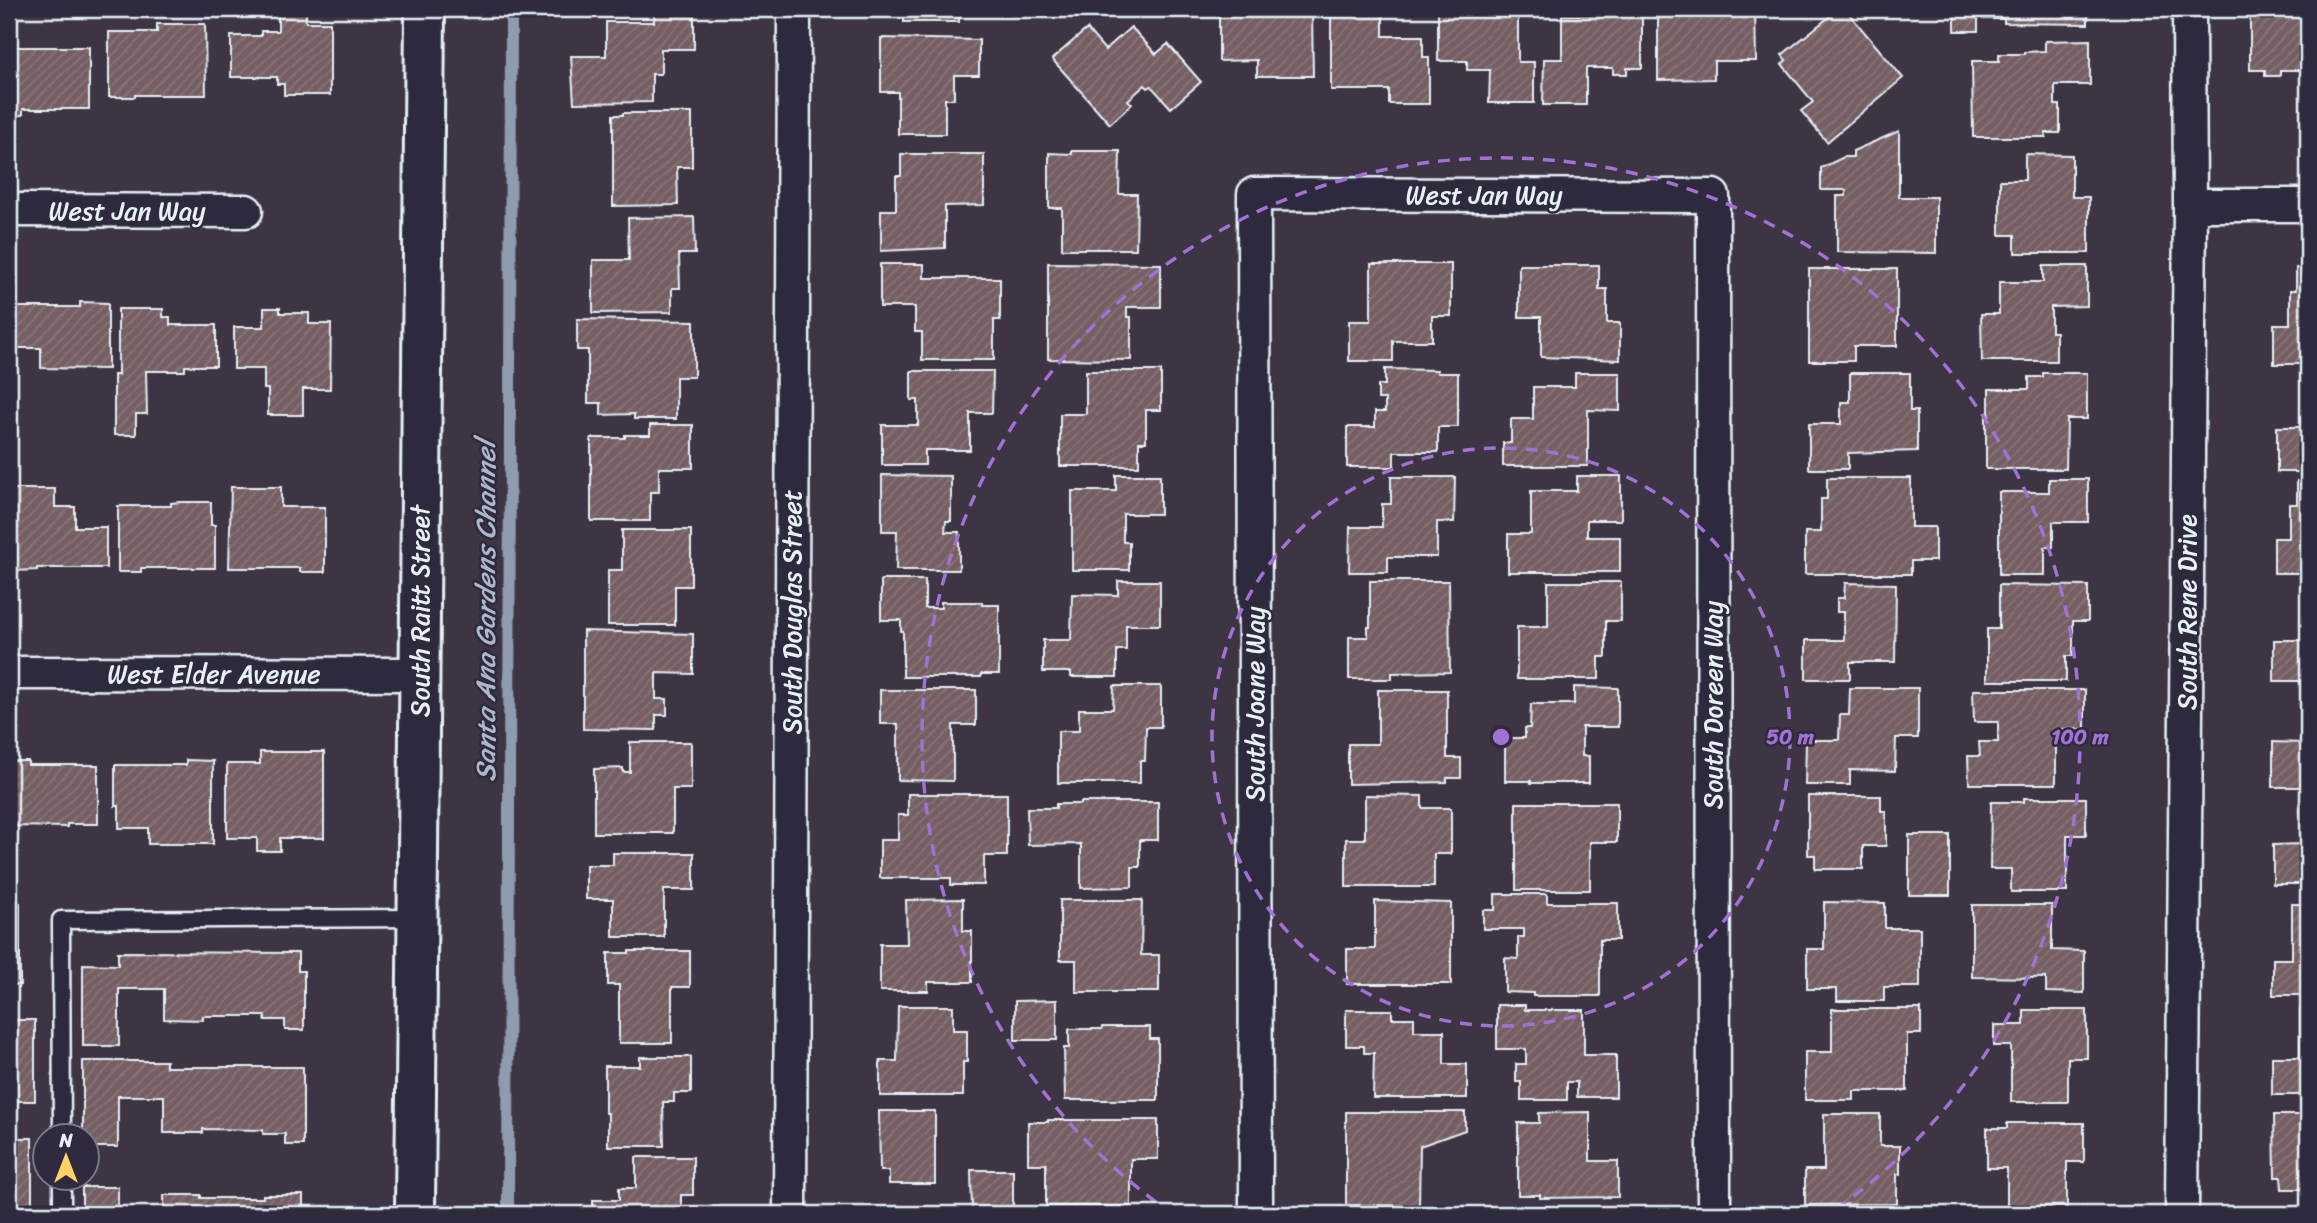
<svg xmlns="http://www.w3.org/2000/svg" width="2317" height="1223" viewBox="0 0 2317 1223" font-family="Sriracha,sans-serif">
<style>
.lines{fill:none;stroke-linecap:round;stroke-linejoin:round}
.stream{stroke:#8f9cae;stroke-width:12}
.building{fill:url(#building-hatch);stroke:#e8f1f8;stroke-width:2}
.service-casing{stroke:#e8f1f8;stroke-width:21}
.minor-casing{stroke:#e8f1f8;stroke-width:37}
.tertiary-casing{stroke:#e8f1f8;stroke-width:44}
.service{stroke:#2f2a3d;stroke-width:16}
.minor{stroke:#2f2a3d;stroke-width:32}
.tertiary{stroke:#2f2a3d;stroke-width:38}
.ring{fill:none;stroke:#a171d3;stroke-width:3.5;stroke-dasharray:12 9}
.labels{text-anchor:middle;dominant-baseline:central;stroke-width:5;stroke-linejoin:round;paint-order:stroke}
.street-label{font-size:26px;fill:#e8f1f8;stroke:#2f2a3d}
.water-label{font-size:28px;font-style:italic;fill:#acb8c7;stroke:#2f2a3d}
.centre{fill:#a171d3;stroke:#2f2a3d;stroke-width:3.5}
.ring-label{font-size:21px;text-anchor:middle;font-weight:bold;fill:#a171d3;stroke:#2f2a3d;stroke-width:5;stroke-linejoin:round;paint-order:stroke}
</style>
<defs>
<pattern id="building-hatch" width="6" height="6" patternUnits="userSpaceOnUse" patternTransform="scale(1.75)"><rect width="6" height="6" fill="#745e62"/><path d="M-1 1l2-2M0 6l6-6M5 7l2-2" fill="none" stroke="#887679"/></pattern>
</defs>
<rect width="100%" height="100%" fill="#3d3444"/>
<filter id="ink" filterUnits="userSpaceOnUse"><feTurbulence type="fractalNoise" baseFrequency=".0143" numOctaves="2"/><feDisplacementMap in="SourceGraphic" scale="14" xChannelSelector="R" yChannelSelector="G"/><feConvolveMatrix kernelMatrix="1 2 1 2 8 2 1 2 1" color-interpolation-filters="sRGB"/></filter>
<g filter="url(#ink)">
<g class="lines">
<!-- stream -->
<path class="stream" d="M508,1214L511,9"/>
</g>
<!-- building -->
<path class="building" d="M278,9H306V22H330V95H284V84H277V77H231V36H261V31H278Z
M654,9H694V49H661V74H652V102L574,103L571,56H606V22H654Z
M904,9H959V22H904Z
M1238,9H1312L1313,76H1257V60L1219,61V13H1238Z
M1331,9H1383V36H1423V57H1429V104H1389V90H1331Z
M1438,9H1518V62H1534V103H1489L1490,70H1467V61H1438Z
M1594,9H1642V68H1627V74H1613V68H1586V105H1543L1544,59H1562V15H1594Z
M1658,9H1755L1756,61H1714V79L1658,80Z
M1839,9H1845L1903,78L1827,142L1801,111L1813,102L1782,64L1786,60L1782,55Z
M1955,9H1978V31H1955Z
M1983,9H2088V24L2004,23V19H1983Z
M2268,9H2308V108H2305V70H2280V76H2265V70H2250V18H2268Z
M157,24H205L206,95H135V97H109V32H157Z
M1131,27L1156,54L1168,44L1201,82L1171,108L1151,86L1148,88L1145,85L1128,100L1132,104L1110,124L1052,59L1087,29L1105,50Z
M881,38L979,40V75H954V99H945V134H898V92H881Z
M2090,40V85H2055V105H2060V133H2046V137H1973L1972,61H1999V54H2024V52L2045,51V41Z
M9,47H89V109H23V115H9Z
M623,113H692V167H677L678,205L613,206V115H623Z
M1899,131V197H1936V253L1837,252V196H1846V190H1821V168L1844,157H1853V151Z
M1072,151H1120L1119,194H1137L1136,249H1062V208H1049V153L1072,154Z
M901,154H984V205L945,206V248L881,251V210H896V176H901Z
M2025,154L2072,155V197H2089V253H2015V235H2000V180H2025Z
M694,217L695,254H679L680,288H672V312L593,313V260H629L628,218Z
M1048,263L1161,264V307H1127V317H1131V360L1048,359Z
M880,264H924V278H1000V320H994V360H922V332H915V307H880Z
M1371,264H1451V316H1432V341H1393V361H1349V321H1371Z
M1519,265H1599V289H1607V323H1620V360L1541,357V317H1519Z
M2043,266H2087V306L2051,307V332H2056V361H1982L1981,314H1999V282H2043Z
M2296,268H2308V364H2274V324H2290V290H2296Z
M1809,269H1897V346H1854V361H1809Z
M80,302L108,303V369L41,368V348H11V307H80Z
M264,308H280V313H309V324H331L330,389H303V415H268V389H264V369H234V327H264Z
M118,309H163V317H170V325H216V366H185V371H146L147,414H136V435H114V375H118Z
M577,319L694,321V377H676V419H634V414L601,415V403H588V350H577Z
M1385,369L1437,370V373H1458V427H1438V452H1394V467H1347V427H1375V412H1385V399H1378V385H1385Z
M911,371H993L992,413H970V450H925V465H882V425H918V400H911Z
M1086,371H1161V410H1146V442H1139V466H1060V414H1086Z
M1575,373H1620V411L1588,410V466H1503V443H1511V419H1533V387H1575Z
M1850,373H1910V411H1917V451L1848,453V469H1809V424H1841V402H1850Z
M2043,373H2087V419H2067L2066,469H1986V417H1989V389H2029V377H2043Z
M2307,412L2308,472H2277V427H2307Z
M650,425H693V468H659V492H650V521H591V438H625V435H650Z
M882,475L951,476V521H946L945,532H959V570H896L897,531H882Z
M1116,475H1160V514H1123V542H1129V570H1072V491H1116Z
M1577,476H1621V520H1587V537H1620V572H1508V534H1531V491H1577Z
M1391,477H1455L1454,522H1437V557H1388V572H1349L1350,527H1382V504H1391Z
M1827,478H1911V527H1935V561H1911V574H1805V532H1821V499H1827Z
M2049,479H2088V522H2053V547H2045V575H1999V492H2049Z
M2297,481H2308V573H2274V538H2289V504H2297Z
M231,487H281V507H325V572H300V568H229Z
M12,489H55V507H75V527H106V568H37V570L11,571Z
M181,502H211V525H215V568H141V572H118V506H171V503Z
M622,530H691V586H675V625H608V570H622Z
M881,580H925V608H941V602H982V605H999V674H981V677H903V631H901V620H881Z
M1118,581H1160V625H1126V650H1117V677H1071V672H1043V640H1071L1072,594L1118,595Z
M1370,581H1449L1450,672L1392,673V679H1349V637H1368V627H1370Z
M1548,582H1621V621H1606V657H1599V679H1517V627H1548Z
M1845,583L1896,584L1895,662H1850V679H1806V640H1844V612H1837V598H1844Z
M1999,585L2088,586V621H2073V656H2066V681H1987V629H1999Z
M583,631L693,634V674L656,673V699H667V715H656V730L583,729Z
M2274,640H2308V681H2274Z
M1114,686H1161V727H1146L1145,761H1140V783H1058V731H1079V709H1113Z
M1574,687L1618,688V727H1582V756H1589V783H1531V781H1505V738H1525V728H1530L1531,704H1574Z
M1850,688H1918V738H1896L1895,771L1850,770V785H1805L1806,740H1839L1840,715H1849Z
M880,690H976V725H953V781L898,780V724H880Z
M1378,690H1447V758H1461V778H1447V782L1348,784V744H1378Z
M1973,690H2085V729H2056V784H1969L1968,756H1980L1979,742H1998V722H1974Z
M2307,719L2308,787H2273V742L2307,743Z
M630,742H691V789H673V833H594V769L623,768V772H630Z
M260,752H324V838H280V851H257V838H227V764H260Z
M186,760L213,761V844H148V828H119V806H115V765H186Z
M9,761H28V765H98V824H67V827L9,826Z
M908,794H1007V856H984V885H951V878H880V840H898V815H908Z
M1365,795L1422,796V808H1451V854H1434V887H1346V839H1365Z
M1808,796H1881V811H1886V846H1863V869H1815V855H1808Z
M2024,798H2086V835H2067V892H2011V869H1990L1991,802H2024Z
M2302,799H2308V884H2273V845L2302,844Z
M1081,802H1158V840H1140V867H1132V887L1081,888V844L1028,845L1027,808H1056V804H1081Z
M1516,803H1617V842H1590V890H1516Z
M1909,835H1950V895H1909Z
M613,853H694V890H664V937H613V899H586V865H613Z
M1495,894H1547V903H1618V940H1600V996H1533V993L1505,992V958L1518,959V937H1524V929H1483V910H1495Z
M963,899V931H972V982H928V991H880V944H907L906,900Z
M1060,900H1142L1141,955H1159V992H1076V960H1060Z
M1375,901L1451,903V984H1347V949H1375Z
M1824,902L1885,903V928H1920V987H1884V1001H1837V989H1807V949H1824Z
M9,903H20V985H9Z
M2292,904H2308V995H2273V959H2292Z
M1972,905H2052V950L2084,951V993L2046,992V978L1972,977Z
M629,951H690V987H672V1043H619V985H608V953H629Z
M118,952L298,953V971H304V1030H285V1020H265V1016H203V1020L164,1019V989H119V1046H83V964L118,965Z
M1057,1000V1040H1015V1001Z
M1497,1005H1525V1010H1584V1055H1616V1097H1577V1082H1567V1100H1521V1082H1516V1064H1526V1049H1497Z
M898,1006H953V1030H967V1062H963V1096H880V1061H897Z
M1832,1009H1921V1034H1907V1091H1854V1100H1805V1052H1832Z
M1346,1010H1392V1018H1414V1031H1444V1064H1467V1098H1373L1374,1053H1364V1046H1346Z
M2024,1010H2087V1058H2068V1102H2011V1046H1994V1025H2024Z
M2300,1010H2308V1095H2272V1057H2300Z
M9,1020H35V1101H9Z
M1102,1027H1150V1039H1158V1100H1065L1064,1048H1069V1029H1102Z
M640,1057H691V1093H674V1102H663L664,1146H608V1113H605V1066H640Z
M83,1061H166V1067H303V1145H285V1134H263V1130L203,1129V1133H164V1096H118V1147H88V1136H83Z
M879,1111H935V1184H889V1171H880Z
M1346,1112H1465V1130L1420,1146L1419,1206L1346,1205Z
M1590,1112V1161H1618V1197L1540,1198V1195H1518V1123H1539V1113Z
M1824,1114H1880V1146H1900V1174H1897V1204L1805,1205V1170H1824Z
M2274,1115H2308V1189H2282L2281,1177H2275Z
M1048,1120H1158V1159H1131V1206H1046V1164H1028V1122H1048Z
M2007,1123H2084V1162H2067V1207H2007V1168H1987V1128H2007Z
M9,1138H32V1214H9Z
M636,1157H693V1195H681V1214H593V1200H619V1188H636Z
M971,1170H1013V1209L972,1210Z
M82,1187H118V1214H82Z
M164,1195H201V1198H263V1195H303V1214H164Z"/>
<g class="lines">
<defs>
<path id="service" d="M62,1136L61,920L417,918
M62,1178V1214"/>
<path id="minor" d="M2190,205H2308
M9,210L246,211
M9,673L419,674
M790,1214L794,9
M1256,1214L1254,194L1713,196L1714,1214
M2182,1214L2190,205L2189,9"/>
<path id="tertiary" d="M415,1214L425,9"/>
</defs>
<!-- service casing -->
<use href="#service" class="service-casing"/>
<!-- minor casing -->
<use href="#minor" class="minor-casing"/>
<!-- tertiary casing -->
<use href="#tertiary" class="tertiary-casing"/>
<!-- service -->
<use href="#service" class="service"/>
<!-- minor -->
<use href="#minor" class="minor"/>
<!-- tertiary -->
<use href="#tertiary" class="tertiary"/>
</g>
</g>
<!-- distance rings -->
<g class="ring">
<circle cx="1501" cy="737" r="289"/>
<path d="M1173 1214A579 579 0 1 1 1829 1214"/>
</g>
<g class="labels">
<!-- street labels -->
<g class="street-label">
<text x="1484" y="195">West Jan Way</text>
<text x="127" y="211">West Jan Way</text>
<text transform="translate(420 611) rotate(-90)">South Raitt Street</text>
<text transform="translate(792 612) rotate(-90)">South Douglas Street</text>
<text transform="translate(2187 612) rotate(-90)">South Rene Drive</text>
<text x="214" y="674">West Elder Avenue</text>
<text transform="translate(1255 704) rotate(-90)">South Joane Way</text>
<text transform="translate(1713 705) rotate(-90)">South Doreen Way</text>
</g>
<!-- water labels -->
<g class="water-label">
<text transform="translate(485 611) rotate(-90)">Santa Ana Gardens Channel</text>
</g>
</g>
<circle cx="1501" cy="737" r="10" class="centre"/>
<g class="ring-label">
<text x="1790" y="744">50 m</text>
<text x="2080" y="744">100 m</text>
</g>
<!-- margin -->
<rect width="2317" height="1223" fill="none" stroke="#2f2a3d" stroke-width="35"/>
<rect x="18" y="18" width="2282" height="1188" fill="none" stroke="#e8f1f8" stroke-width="2.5" filter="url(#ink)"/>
<!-- north arrow -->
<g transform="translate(66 1157)"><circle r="33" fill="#2f2a3d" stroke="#797a88" stroke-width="2"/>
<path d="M0-5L12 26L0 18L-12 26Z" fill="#ffd166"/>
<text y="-10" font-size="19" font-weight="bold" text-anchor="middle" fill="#e8f1f8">N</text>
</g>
</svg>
